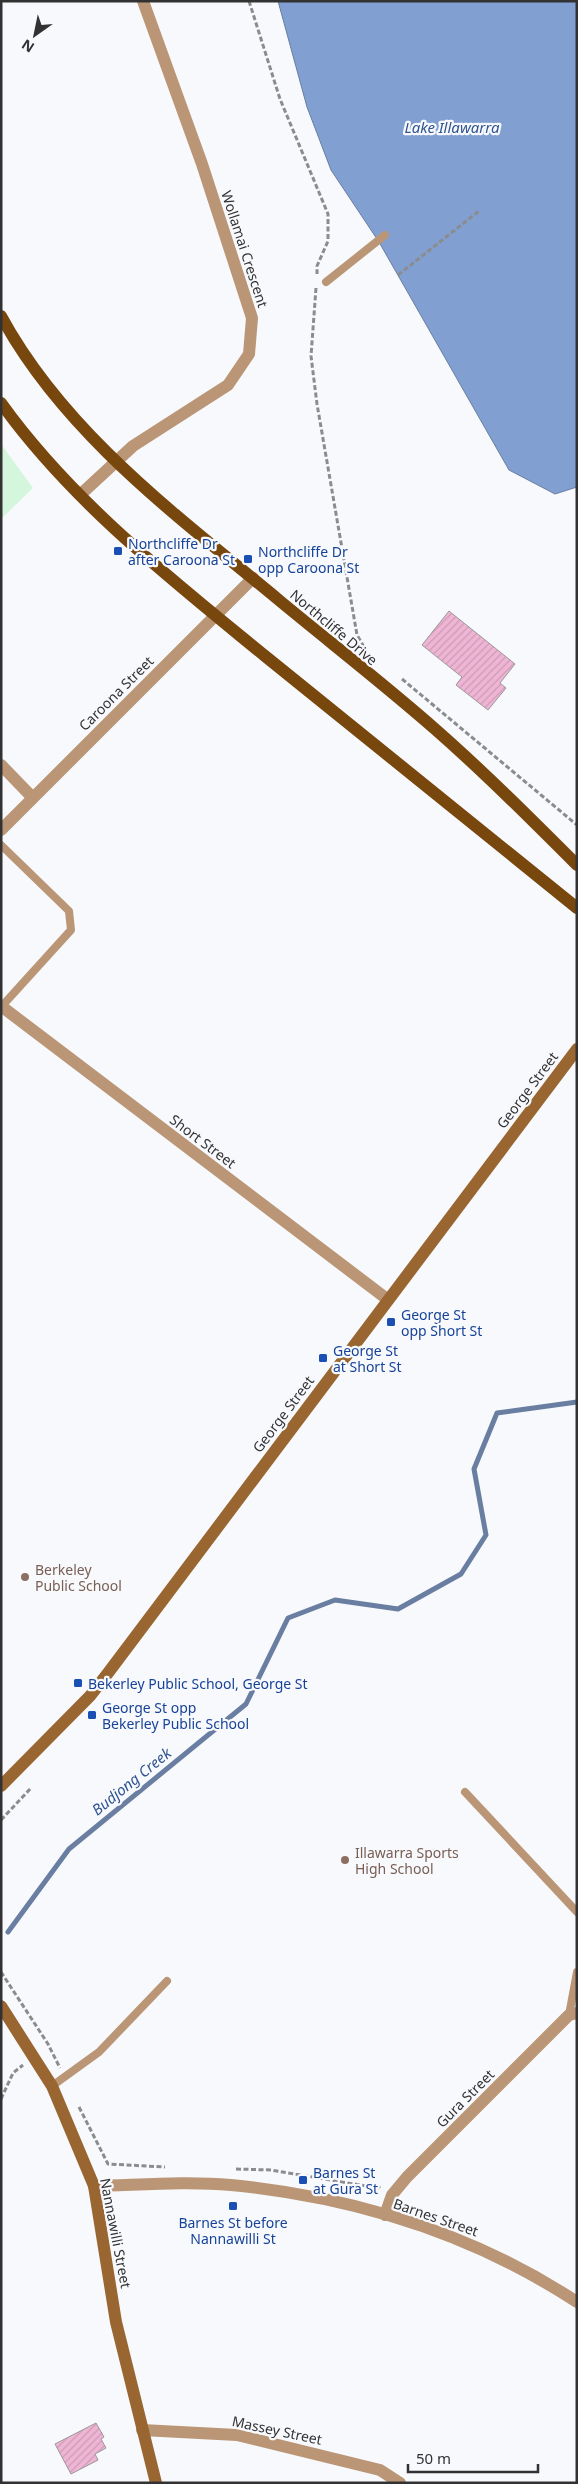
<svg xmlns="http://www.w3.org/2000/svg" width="578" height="2484" viewBox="0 0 578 2484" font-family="'Noto Sans',sans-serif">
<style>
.green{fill:#d3f6dd}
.water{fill:#819fd0;stroke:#697ea1}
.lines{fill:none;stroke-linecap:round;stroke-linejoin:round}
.stream{stroke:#697ea1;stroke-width:5}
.building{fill:url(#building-hatch);stroke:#9a9798}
.path{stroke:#8b8c8e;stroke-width:3;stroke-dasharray:5 2.5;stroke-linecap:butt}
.lane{stroke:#ba9676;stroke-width:8}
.street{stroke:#ba9676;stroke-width:12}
.secondary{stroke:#996632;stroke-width:12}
.primary{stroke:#78470e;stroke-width:12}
.transit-dot{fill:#1a4fb4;stroke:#f8f9fc;stroke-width:2}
.education-dot{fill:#8d6e63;stroke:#f8f9fc;stroke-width:2}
.labels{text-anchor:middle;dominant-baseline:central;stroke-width:4.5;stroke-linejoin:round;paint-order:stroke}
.street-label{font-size:14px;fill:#323233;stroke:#f8f9fc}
.transit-label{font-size:14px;fill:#164399;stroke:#f8f9fc;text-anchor:start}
.education-label{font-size:14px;fill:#785e54;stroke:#f8f9fc;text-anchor:start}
.water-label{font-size:15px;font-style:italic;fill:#2f5491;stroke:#f8f9fc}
</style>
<defs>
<pattern id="building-hatch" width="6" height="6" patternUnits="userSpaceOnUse" patternTransform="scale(1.25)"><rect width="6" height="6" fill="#efb5d4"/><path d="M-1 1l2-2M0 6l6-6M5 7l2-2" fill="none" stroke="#cd9cb6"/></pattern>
</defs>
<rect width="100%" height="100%" fill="#f8f9fc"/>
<!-- green -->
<path class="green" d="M1,444L33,488L1,519Z"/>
<!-- water -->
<path class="water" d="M278,1H577V487L555,494L509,470L379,242L331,170L307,107Z"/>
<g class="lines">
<!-- stream -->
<path class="stream" d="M8,1932L69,1849L246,1704L288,1618L335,1600L398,1609L461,1574L486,1535L474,1469L497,1413L577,1402"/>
</g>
<!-- building -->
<path class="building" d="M449,611L515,664L500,683L506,688L488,710L456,685L462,677L422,645Z
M96,2423L104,2437L101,2439L106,2448L95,2454L98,2460L71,2474L55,2444Z"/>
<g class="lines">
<!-- path -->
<path class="path" d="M249,1L280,99L328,214V241L317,266V274
M398,275L479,211
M316,288L311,356L317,404L357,635L367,652
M402,679L577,825
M1,1820L31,1788
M1,1972L48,2044L60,2068
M1,2099L13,2073L23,2065
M79,2107L108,2164L165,2167
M236,2169L271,2170L378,2188L380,2186"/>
<!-- lane -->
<path class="lane" d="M326,282L385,235
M1,845L69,911L71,930L2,1006
M465,1792L577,1912
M569,2015L577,1972
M52,2086L99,2052L167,1981"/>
<!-- street -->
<path class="street" d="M80,495L133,446L228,385L249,354L252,318L202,164L143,1
M1,765L32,797
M1,830L253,578
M1,1006L387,1299
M94,2186C139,2185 186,2181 231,2185C354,2197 473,2234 577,2302
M385,2215L392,2195L407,2177L569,2015L577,2013
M142,2430L237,2435L380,2470L400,2483"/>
<!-- secondary -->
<path class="secondary" d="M1,1786L90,1696L108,1673L577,1049
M1,2006L52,2086L94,2186L116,2322L156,2483"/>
<!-- primary -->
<path class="primary" d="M1,316C65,434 179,517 280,601C332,644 385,685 435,729C484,772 531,819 577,865
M1,403C72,502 171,579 265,656C369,740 473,824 577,908"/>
</g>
<!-- markers -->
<g class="transit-dot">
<rect x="113" y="546" width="10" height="10" rx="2.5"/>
<rect x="243" y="554" width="10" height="10" rx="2.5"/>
<rect x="386" y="1317" width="10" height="10" rx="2.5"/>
<rect x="318" y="1353" width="10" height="10" rx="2.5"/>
<rect x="73" y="1678" width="10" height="10" rx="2.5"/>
<rect x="87" y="1710" width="10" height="10" rx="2.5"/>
<rect x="298" y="2175" width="10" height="10" rx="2.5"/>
<rect x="228" y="2201" width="10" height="10" rx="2.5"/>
</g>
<g class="education-dot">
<circle cx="25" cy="1577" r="5"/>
<circle cx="345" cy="1860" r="5"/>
</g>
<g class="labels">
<!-- street labels -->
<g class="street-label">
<text transform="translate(245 249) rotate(72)">Wollamai Crescent</text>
<text transform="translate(334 627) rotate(40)">Northcliffe Drive</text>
<text transform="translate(116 693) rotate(-45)">Caroona Street</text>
<text transform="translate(527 1090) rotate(-53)">George Street</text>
<text transform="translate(203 1141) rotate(37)">Short Street</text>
<text transform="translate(283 1414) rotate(-53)">George Street</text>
<text transform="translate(465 2098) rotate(-45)">Gura Street</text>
<text transform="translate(436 2217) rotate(19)">Barnes Street</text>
<text transform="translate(116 2233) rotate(79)">Nannawilli Street</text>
<text transform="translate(277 2430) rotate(12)">Massey Street</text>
</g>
<!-- transit labels -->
<g class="transit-label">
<text x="128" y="543">Northcliffe Dr<tspan x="128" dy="16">after Caroona St</tspan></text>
<text x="258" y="551">Northcliffe Dr<tspan x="258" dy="16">opp Caroona St</tspan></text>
<text x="401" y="1314">George St<tspan x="401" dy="16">opp Short St</tspan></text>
<text x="333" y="1350">George St<tspan x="333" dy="16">at Short St</tspan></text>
<text x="88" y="1683">Bekerley Public School, George St</text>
<text x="102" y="1707">George St opp<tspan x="102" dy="16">Bekerley Public School</tspan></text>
<text x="313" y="2172">Barnes St<tspan x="313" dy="16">at Gura St</tspan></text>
<text x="233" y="2222" text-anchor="middle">Barnes St before<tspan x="233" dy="16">Nannawilli St</tspan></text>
</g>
<!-- education labels -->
<g class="education-label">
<text x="35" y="1569">Berkeley<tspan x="35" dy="16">Public School</tspan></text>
<text x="355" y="1852">Illawarra Sports<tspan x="355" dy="16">High School</tspan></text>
</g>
<!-- water labels -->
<g class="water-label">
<text x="452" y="127">Lake Illawarra</text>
<text transform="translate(131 1781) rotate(-39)">Budjong Creek</text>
</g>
</g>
<!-- border -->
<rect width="578" height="2484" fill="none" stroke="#323233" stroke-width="5"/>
<!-- north arrow -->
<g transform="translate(35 35) rotate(213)" stroke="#f8f9fc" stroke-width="4" paint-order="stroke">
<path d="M0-4L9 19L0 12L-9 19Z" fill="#323233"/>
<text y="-8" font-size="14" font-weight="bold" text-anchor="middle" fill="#323233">N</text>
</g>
<!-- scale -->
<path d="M408 2464v8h130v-8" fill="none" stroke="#323233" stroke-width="2.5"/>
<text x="416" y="2464" font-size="15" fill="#323233" stroke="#f8f9fc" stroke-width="4" paint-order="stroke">50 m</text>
</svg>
